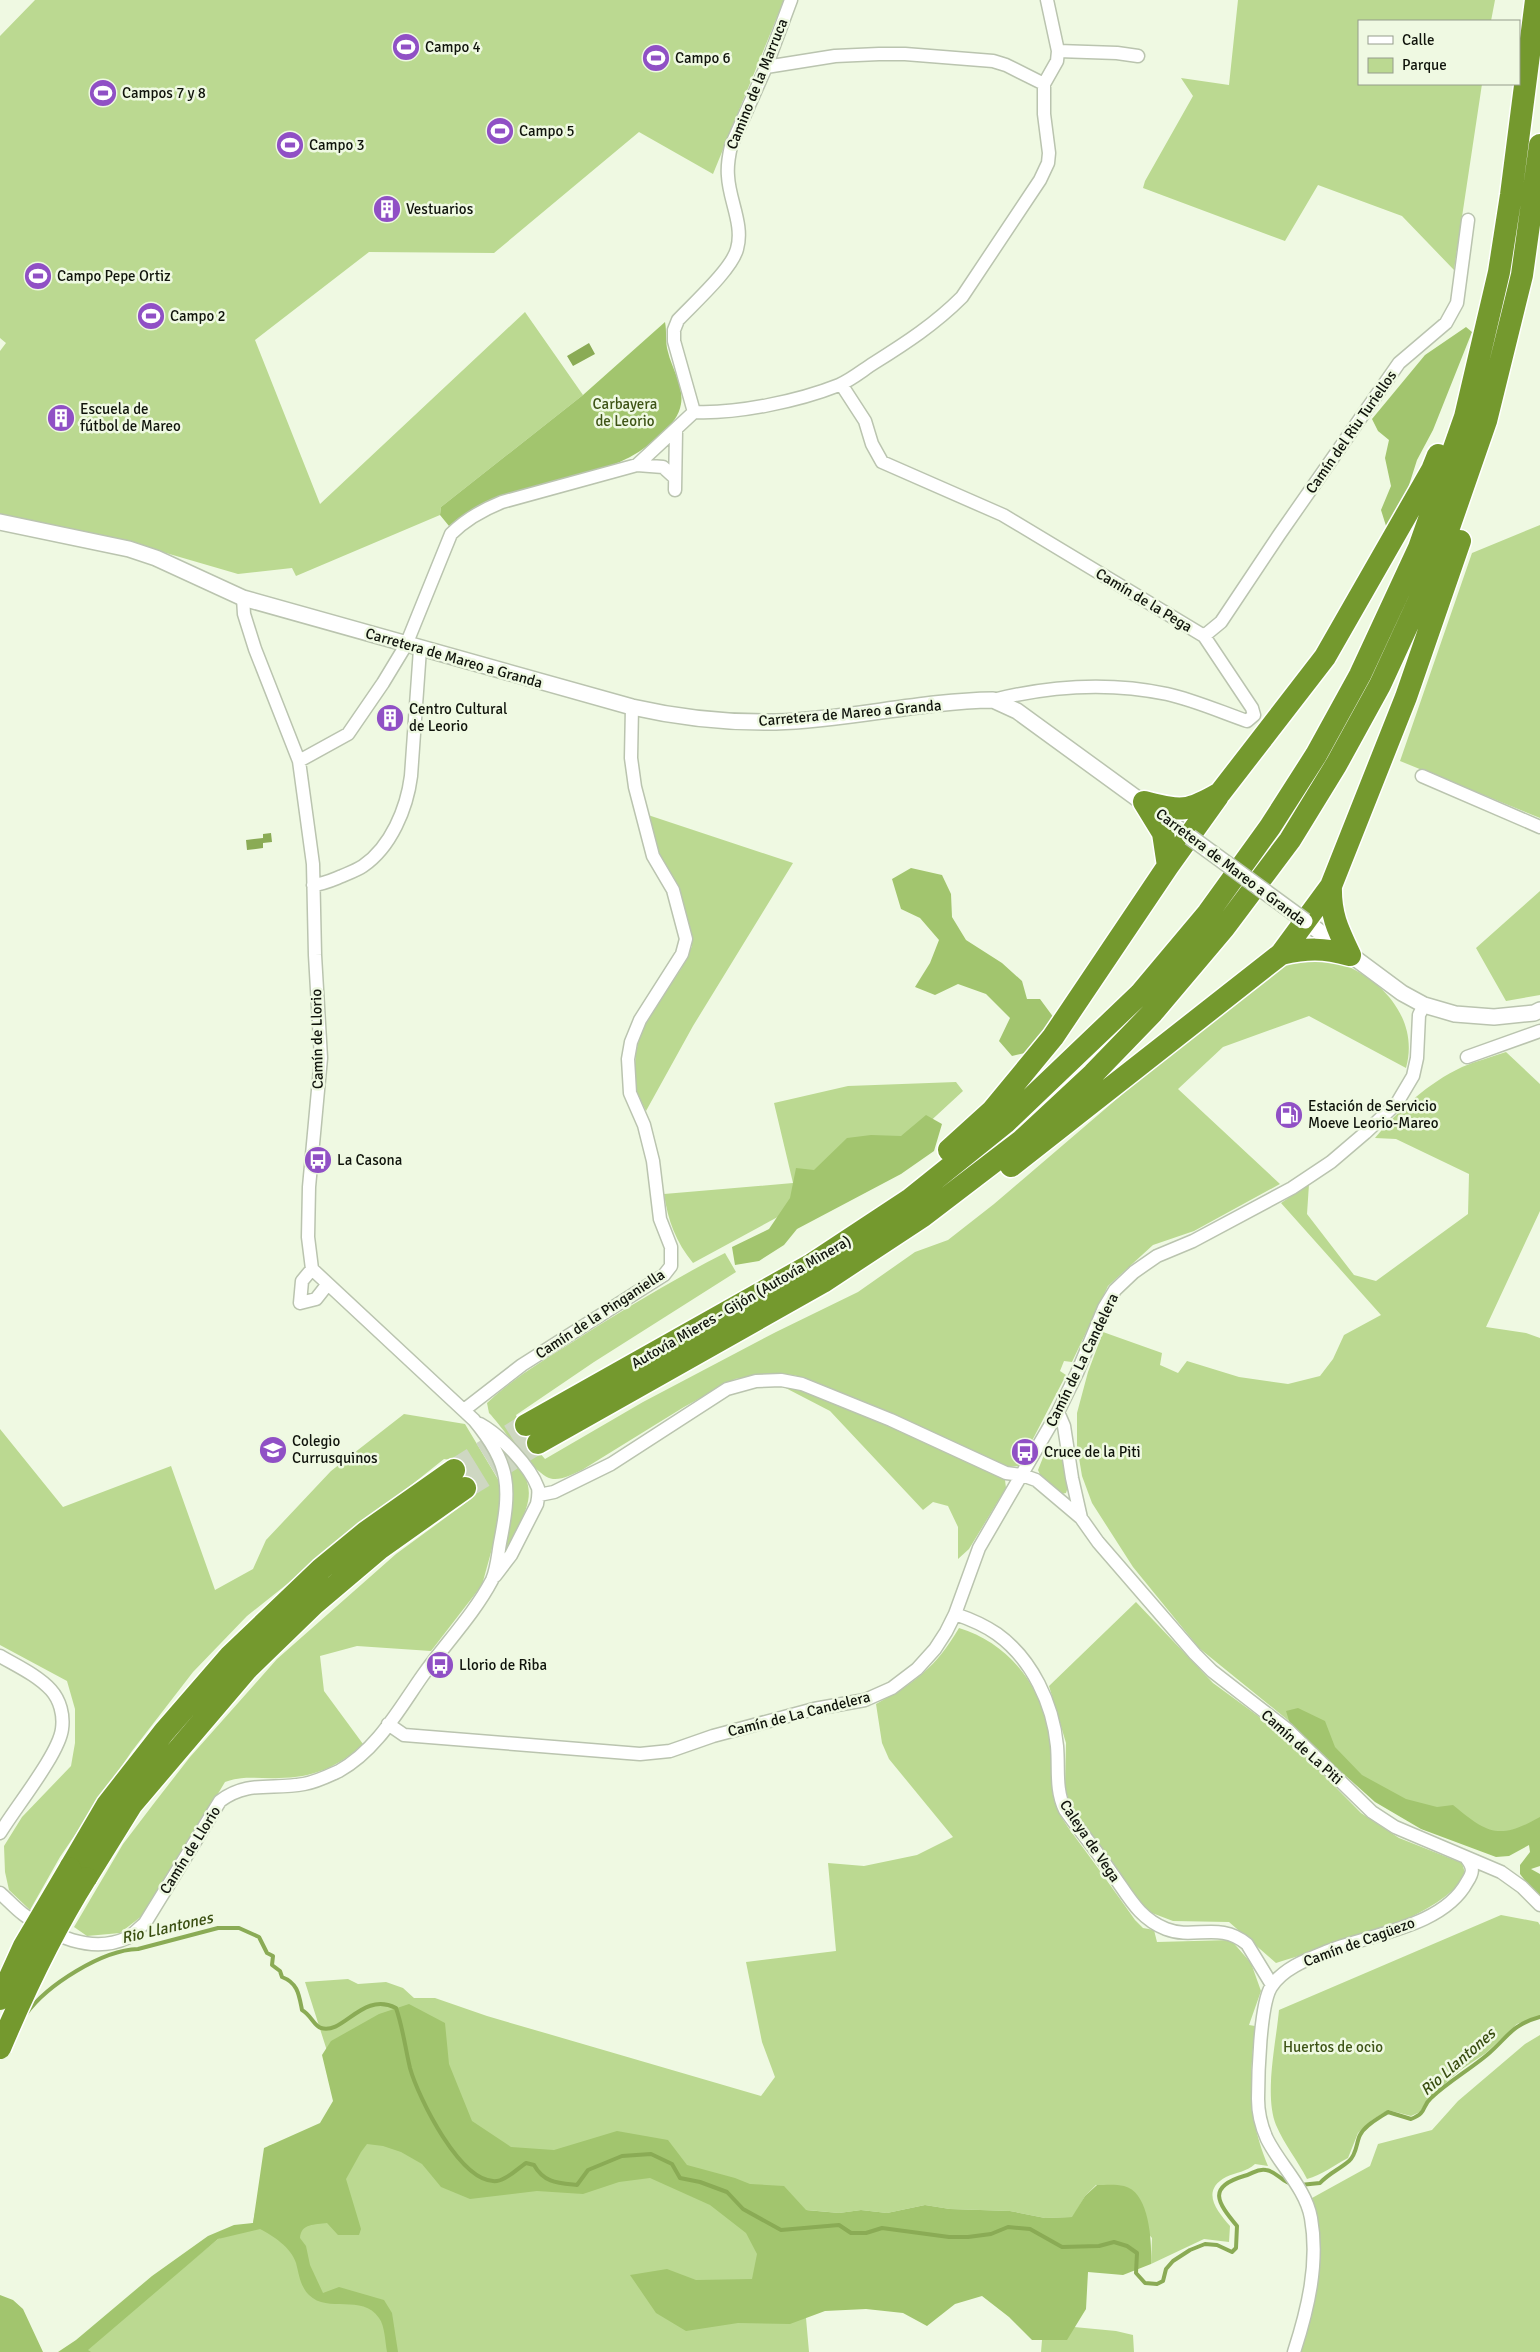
<svg xmlns="http://www.w3.org/2000/svg" width="1540" height="2352" viewBox="0 0 1540 2352" font-family="Signika,sans-serif">
<style>
.green{fill:#bbd991}
.forest{fill:#a2c56e}
.water{fill:#8aab55}
.lines{fill:none;stroke-linecap:round;stroke-linejoin:round}
.stream{stroke:#8aab55;stroke-width:4}
.motorway-tunnel{stroke:#ced7c2;stroke-width:22;stroke-dasharray:22 11;stroke-linecap:butt}
.minor-casing{stroke:#bac4af;stroke-width:15}
.tertiary-casing{stroke:#bac4af;stroke-width:18}
.motorway-casing{stroke:#fff;stroke-width:25}
.minor{stroke:#fff;stroke-width:12}
.tertiary{stroke:#fff;stroke-width:15}
.motorway{stroke:#74992e;stroke-width:22}
.tertiary-bridge-casing{stroke:#bac4af;stroke-width:18;stroke-linecap:butt}
.motorway-bridge-casing{stroke:#fff;stroke-width:25;stroke-linecap:butt}
.tertiary-bridge{stroke:#fff;stroke-width:15}
.motorway-bridge{stroke:#74992e;stroke-width:22}
.labels{text-anchor:middle;dominant-baseline:central;stroke-width:5;stroke-linejoin:round;paint-order:stroke}
.poi-label{font-size:15px;fill:#10140c;stroke:#eff9e2;text-anchor:start}
.street-label{font-size:15px;fill:#10140c;stroke:#eff9e2}
.park-label{font-size:15px;fill:#3e5416;stroke:#eff9e2}
.water-label{font-size:16px;font-style:italic;fill:#394e10;stroke:#eff9e2}
</style>
<rect width="100%" height="100%" fill="#eff9e2"/>
<!-- green -->
<path class="green" d="M35,0H784L713,174L639,132L494,253L369,252L255,340L320,504L525,312L583,395L441,507L440,515L296,576L292,568L238,574L111,537L0,516V351L6,343L0,338V36Z
M1238,0H1495L1491,21H1359V84H1482L1454,270L1402,216L1318,185L1285,241L1143,188L1145,181L1193,96L1181,78L1229,85Z
M1540,525V818L1400,761L1472,553Z
M648,815L793,863L693,1026L646,1111L637,1093L634,1077L636,1052L642,1027L681,969L692,946L679,897L657,855Z
M1540,891V995L1506,1001L1476,948Z
M1300,955C1314,958 1329,959 1342,964C1385,981 1419,1021 1406,1068L1309,1016L1223,1047L1178,1089L1280,1184L1194,1231L1153,1245L1108,1286L1072,1362L1064,1361L1060,1371L1066,1375L1019,1466L1007,1467L939,1437L890,1413L794,1375L764,1374L735,1379L684,1407L582,1470C573,1474 562,1480 553,1479C536,1478 503,1427 489,1413L487,1403C511,1380 542,1361 571,1343C621,1311 672,1280 725,1253L736,1272L594,1362L516,1415L520,1425L531,1434L532,1444L545,1459L643,1402L776,1332L858,1292L915,1252L948,1240L994,1204L1153,1068L1265,976Z
M1506,1052L1540,1084V1211L1486,1327L1526,1333L1540,1338V1833L1516,1848L1360,1784L1289,1721L1199,1648L1133,1567L1092,1503L1082,1476L1077,1446V1413L1088,1372L1103,1332L1162,1353L1160,1365L1178,1373L1187,1361L1239,1377L1288,1384L1320,1376L1333,1359L1344,1335L1381,1315L1281,1203L1309,1184L1307,1214L1354,1275L1376,1281L1468,1214L1469,1174L1396,1139L1375,1138C1399,1110 1428,1083 1462,1067C1476,1061 1492,1057 1506,1052Z
M956,1082L963,1091L911,1139L844,1181L693,1263C676,1242 668,1221 664,1194L793,1183L774,1103L848,1086Z
M776,1383L785,1384L849,1407L1005,1480L1006,1488L969,1549L958,1559V1527L948,1506L933,1502L923,1510L830,1411Z
M404,1414L465,1424L502,1486L499,1513L493,1545L482,1585L431,1651L357,1646L320,1656L324,1691L363,1744C339,1767 312,1778 279,1778C259,1779 243,1775 225,1782L147,1912L120,1933L87,1936L74,1927L123,1844L155,1802L190,1757L277,1659L396,1554L471,1499L472,1493L450,1460L444,1459L247,1616L193,1672L132,1751L60,1857L30,1910L9,1890L5,1872L4,1846L22,1817L71,1766L75,1743V1709L67,1681L0,1645V1429L63,1507L171,1466L215,1590L253,1569L266,1540L331,1471Z
M1055,1448C1063,1456 1071,1481 1066,1493L1061,1494L1041,1477L1038,1470L1046,1450Z
M504,1452C549,1489 523,1514 503,1556C511,1513 520,1495 504,1452Z
M1136,1602L1213,1683L1284,1735L1361,1813L1399,1838L1462,1863L1465,1873C1461,1878 1458,1885 1454,1889C1413,1927 1329,1946 1276,1963L1229,1922L1173,1921L1144,1910L1070,1806L1065,1787L1066,1743L1049,1686Z
M959,1628C1012,1644 1046,1692 1051,1746C1053,1765 1049,1786 1055,1803C1061,1820 1074,1835 1084,1849C1101,1872 1118,1896 1135,1920L1143,1928L1154,1930L1157,1942L1231,1940L1251,1963L1261,1991L1249,2025L1255,2026C1250,2084 1246,2111 1268,2166L1255,2164C1246,2172 1237,2172 1226,2177C1200,2191 1217,2211 1230,2226L1229,2242L1204,2239L1151,2264L1152,2238L1106,2185H1096L1085,2196L1073,2217L1045,2218L1010,2211L950,2209L925,2205L887,2213L861,2210L839,2213L807,2210L806,2318L809,2352H81L218,2239L253,2223L268,2146L324,2128L339,2101L329,2057L305,1982L348,1979L358,1984L386,1982L403,1988L414,1998H435L487,2016L761,2096L775,2077L762,2042L746,1962L836,1951L828,1863L864,1866L917,1855L953,1837L889,1759L882,1743L876,1704C915,1683 936,1667 959,1628Z
M1501,1915L1538,1922L1540,1925V2016L1517,2024L1486,2053L1462,2069L1428,2098L1420,2112L1411,2116L1388,2110L1372,2120L1358,2133L1348,2158C1334,2165 1322,2175 1307,2179C1298,2161 1284,2144 1276,2125C1264,2095 1276,2043 1279,2010Z
M1540,2035V2352H1288C1303,2303 1317,2260 1302,2208L1312,2198L1370,2166L1378,2144L1432,2130L1458,2101L1525,2044Z
M1074,2327L1116,2331L1133,2335L1134,2352H1041L1042,2340Z"/>
<!-- forest -->
<path class="forest" d="M665,322C667,332 665,342 668,352C672,369 684,386 681,404C679,416 672,424 663,432C620,478 550,478 494,498C478,504 463,515 449,526L440,515L441,507L583,395Z
M1466,327L1472,332L1433,430L1417,460L1403,504L1387,529L1381,510L1391,486L1385,458L1389,440L1378,431L1372,419L1425,355Z
M911,868L942,875L951,894L952,917L966,940L1002,963L1022,981L1027,999H1040L1054,1018L1025,1053L1012,1056L999,1041L1010,1018L986,994L958,984L935,995L915,987L930,963L939,940L920,918L901,909L892,879Z
M926,1115L942,1124L934,1151L901,1174L797,1229L784,1245L759,1261L735,1265L732,1247L769,1229L790,1198L796,1168L814,1170L847,1138L871,1135L901,1136Z
M1298,1708L1325,1721L1335,1747L1362,1775L1406,1799L1437,1807L1453,1805C1488,1834 1499,1840 1540,1817V1866L1531,1869L1540,1874V1900L1520,1874V1865L1530,1852L1529,1845L1509,1856L1496,1857L1421,1829L1375,1802L1291,1727L1286,1711Z
M409,2004L445,2023L449,2064L472,2121L511,2147L554,2150L617,2131L668,2140L687,2165L735,2178L750,2184L784,2186L806,2210L839,2213L861,2210L887,2213L925,2205L950,2209L1010,2211L1045,2218L1072,2217L1085,2196L1097,2185C1105,2185 1116,2184 1124,2186C1150,2192 1152,2243 1151,2264L1123,2275L1088,2272L1086,2309L1067,2340H1032L1009,2317L982,2296L955,2304L927,2326L903,2313L866,2309L825,2311L790,2324L738,2323L686,2331L656,2313L630,2275L667,2269L696,2280L752,2279L757,2254L746,2233L710,2205L650,2178L619,2182L583,2194L537,2191L470,2199L441,2187L422,2164L401,2152L383,2146L367,2144L361,2152L346,2179L361,2229L359,2235H338L327,2223C315,2225 301,2223 300,2238L306,2246L310,2265L323,2293L339,2287L384,2300L392,2313L398,2352H387C385,2342 385,2326 379,2318C362,2293 328,2314 309,2295C300,2286 299,2274 296,2263C291,2247 273,2236 260,2229L218,2239L88,2350L91,2352H58L76,2340L152,2276L208,2236L234,2225L253,2223L264,2148L320,2123L333,2101L322,2055L331,2041L379,2014Z
M0,2295L13,2300L23,2309L43,2352H0Z"/>
<!-- water -->
<path class="water" d="M589,343L595,354L573,366L567,356Z
M271,833L272,842L263,843V848L247,850L246,840L263,838V834Z"/>
<g class="lines">
<!-- stream -->
<path class="stream" d="M26,2014C47,1985 102,1950 138,1949L218,1928H239L259,1937L267,1953L273,1956L272,1965L280,1971L282,1977C298,1983 299,1995 302,2010C311,2015 314,2026 321,2028C344,2035 362,1991 396,2008C403,2028 405,2047 410,2068C418,2097 461,2185 497,2181C507,2180 518,2168 526,2163L534,2165C544,2183 558,2183 577,2185L588,2170L622,2156L651,2154L672,2164L680,2178L700,2182L727,2192L743,2209L781,2230L839,2225L851,2233H866L882,2228L949,2237H968L991,2234L1008,2227L1030,2229L1062,2247L1099,2246L1114,2242L1127,2246L1137,2253L1136,2273L1145,2283L1157,2284L1163,2281L1166,2269L1173,2261L1190,2250L1205,2244L1217,2245L1232,2252L1236,2248L1237,2226C1217,2202 1207,2187 1244,2176C1253,2174 1257,2168 1266,2170C1277,2171 1282,2183 1293,2184
M1300,2185L1320,2183C1329,2173 1340,2169 1349,2161C1357,2154 1356,2143 1360,2135C1365,2125 1379,2118 1388,2112L1411,2119C1428,2112 1421,2107 1431,2098C1448,2082 1469,2070 1487,2055C1508,2037 1511,2025 1540,2017"/>
<!-- motorway-tunnel -->
<path class="motorway-tunnel" d="M454,1470L526,1425
M465,1488L538,1443"/>
<defs>
<path id="minor" d="M1058,51L1117,53L1138,56
M766,67L835,56L879,54H905L993,61L1006,65L1044,84
M841,384L865,421L872,444L882,462L1003,515L1204,636L1252,708L1254,715L1247,721C1221,712 1194,700 1167,694C1110,682 1049,686 993,700
M694,412L674,341V330L678,320C693,304 732,269 737,249C744,225 729,200 728,176C727,166 729,155 731,146L766,67L791,0
M637,465L663,467L675,478
M675,490L676,431
M1204,636L1221,622L1279,535L1399,363L1446,323L1457,303L1468,220
M299,761L348,734L383,683L406,645L451,534C466,519 482,510 502,502L637,465L694,412C737,414 799,401 839,385C851,380 863,370 874,363C906,343 935,324 962,297L1040,180L1048,163L1049,153L1044,114V84L1057,61L1058,51L1047,0
M1422,776L1540,827
M313,885C324,884 332,880 342,876C349,873 357,870 363,866C391,847 407,808 411,776L420,649
M1467,1057L1540,1031
M312,1269L302,1281L300,1303L316,1299L327,1285
M464,1410L522,1365L645,1287L664,1275L671,1266V1247L660,1219L653,1161L644,1125L630,1093L628,1059L631,1042L640,1020L682,954L686,939L673,890L653,856L635,787L631,758L632,707
M1058,1412L1064,1426L1072,1478L1081,1518
M480,1424C500,1435 530,1466 538,1488C539,1493 538,1499 537,1504L511,1555L495,1576
M539,1495L554,1492L611,1464L727,1389L756,1381L781,1380L802,1384L891,1420L1006,1473L1022,1475L1036,1480L1081,1518L1098,1542L1195,1654L1212,1671L1288,1730L1372,1812L1395,1827L1501,1872L1522,1887L1540,1905
M955,1614C970,1619 984,1625 997,1634C1032,1659 1053,1704 1057,1746C1059,1769 1055,1789 1065,1810C1080,1831 1097,1851 1111,1872C1128,1895 1138,1918 1166,1929C1194,1940 1220,1921 1247,1944L1272,1985
M0,1656C17,1666 37,1675 51,1690C60,1700 64,1715 62,1729C59,1754 15,1808 0,1833
M388,1724L404,1735L640,1754L670,1751L713,1736L814,1709L865,1700L892,1688L917,1669L935,1649L946,1632L955,1614L979,1548L1058,1412L1077,1373L1104,1308L1115,1290L1134,1272L1157,1256L1193,1241L1292,1188L1331,1162L1365,1133L1397,1103L1413,1076L1417,1058L1419,1015L1424,1005
M0,1893C8,1900 15,1908 23,1914C51,1936 92,1954 127,1938C133,1935 139,1928 145,1923L220,1801C248,1780 272,1790 304,1784C316,1782 328,1776 339,1771C377,1750 399,1709 423,1675C446,1643 474,1614 492,1580C497,1569 498,1554 500,1543C511,1487 511,1465 474,1420L312,1269L308,1237L309,1187L321,1058L315,955L313,864L299,761L255,649L244,614L243,598
M1294,2352C1308,2309 1319,2263 1311,2218C1306,2189 1280,2165 1267,2139C1262,2128 1258,2112 1258,2099C1258,2076 1260,2005 1271,1987C1283,1968 1308,1959 1328,1951C1370,1934 1443,1927 1467,1882C1473,1873 1474,1868 1467,1859"/>
<path id="tertiary" d="M0,522L129,549L156,558L243,598L632,707C680,718 727,723 776,722C848,720 920,701 993,700L1017,711L1190,837
M1305,921L1402,993L1424,1005L1455,1014L1494,1017L1534,1013L1540,1010"/>
<path id="motorway" d="M1144,802C1181,811 1186,813 1220,793L1325,657L1432,470L1438,455
M1168,866L1218,796
M1281,954L1331,886
M1350,955C1338,930 1330,914 1331,886L1406,697L1460,541
M949,1150L992,1111L1053,1037L1168,866L1163,833L1144,802
M1011,1166L1281,954C1308,948 1323,948 1350,955
M526,1425L812,1264L909,1200L1005,1123L1140,994L1208,913L1270,827L1316,755L1360,675L1419,548L1465,417L1499,272L1511,195L1536,0
M538,1443L823,1282L923,1216L1021,1141L1093,1074L1153,1012L1224,928L1290,840L1336,765L1380,685L1438,559L1486,421L1522,275L1540,145
M70,1868L107,1805L164,1732L230,1656L321,1569L366,1532L454,1470
M86,1878L132,1804L248,1668L314,1604L379,1549L465,1488"/>
</defs>
<!-- minor casing -->
<use href="#minor" class="minor-casing"/>
<!-- tertiary casing -->
<use href="#tertiary" class="tertiary-casing"/>
<!-- motorway casing -->
<use href="#motorway" class="motorway-casing"/>
<!-- minor -->
<use href="#minor" class="minor"/>
<!-- tertiary -->
<use href="#tertiary" class="tertiary"/>
<!-- motorway -->
<use href="#motorway" class="motorway"/>
<defs>
<path id="tertiary-bridge" d="M1190,837L1305,921"/>
<path id="motorway-bridge" d="M0,1999L24,1946L70,1868
M0,2048C25,1989 52,1932 86,1878"/>
</defs>
<!-- tertiary-bridge casing -->
<use href="#tertiary-bridge" class="tertiary-bridge-casing"/>
<!-- motorway-bridge casing -->
<use href="#motorway-bridge" class="motorway-bridge-casing"/>
<!-- tertiary-bridge -->
<use href="#tertiary-bridge" class="tertiary-bridge"/>
<!-- motorway-bridge -->
<use href="#motorway-bridge" class="motorway-bridge"/>
</g>
<!-- icons -->
<defs>
<symbol id="stadium-disc" viewBox="-11 -11 22 22"><circle r="9.5" fill="#9050c5" stroke="#eff9e2"/><path d="M0-5a6.5 5 0 1 0 0 10a6.5 5 0 1 0 0-10ZM-3.5-1.8h7v3.6h-7Z" fill="#fff"/></symbol>
<symbol id="building-disc" viewBox="-11 -11 22 22"><circle r="9.5" fill="#9050c5" stroke="#eff9e2"/><path d="M-4-6H4V6H1V3H-1V6H-4ZM-2.5-4.3h1.7v1.8h-1.7ZM.8-4.3h1.7v1.8H.8ZM-2.5-1h1.7V.8h-1.7ZM.8-1h1.7V.8H.8Z" fill="#fff"/></symbol>
<symbol id="fuel-disc" viewBox="-11 -11 22 22"><circle r="9.5" fill="#9050c5" stroke="#eff9e2"/><path d="M-5.5-6h7V0h2V4h1.3V-2.5L3-4.5l.8-.8L6-3V5H2.5V1h-1V6h-7ZM-4.2-4.7v3.2H.2V-4.7Z" fill="#fff"/></symbol>
<symbol id="bus-disc" viewBox="-11 -11 22 22"><circle r="9.5" fill="#9050c5" stroke="#eff9e2"/><path d="M-5-6H5V4H4V6H2V4H-2V6H-4V4H-5ZM-3.5-4V0h7V-4ZM-3.5 1.2v1.5H-2V1.2ZM2 1.2v1.5H3.5V1.2Z" fill="#fff"/></symbol>
<symbol id="school-disc" viewBox="-11 -11 22 22"><circle r="9.5" fill="#9050c5" stroke="#eff9e2"/><path d="M0-5L7-2L0 1L-7-2ZM-4 1L0 2.5L4 1V4Q0 6-4 4Z" fill="#fff"/></symbol>
</defs>
<g fill-rule="evenodd">
<use href="#stadium-disc" x="390" y="31" width="32" height="32"/>
<use href="#stadium-disc" x="640" y="42" width="32" height="32"/>
<use href="#stadium-disc" x="87" y="77" width="32" height="32"/>
<use href="#stadium-disc" x="484" y="115" width="32" height="32"/>
<use href="#stadium-disc" x="274" y="129" width="32" height="32"/>
<use href="#building-disc" x="371" y="193" width="32" height="32"/>
<use href="#stadium-disc" x="22" y="260" width="32" height="32"/>
<use href="#stadium-disc" x="135" y="300" width="32" height="32"/>
<use href="#building-disc" x="45" y="402" width="32" height="32"/>
<use href="#building-disc" x="374" y="702" width="32" height="32"/>
<use href="#fuel-disc" x="1273" y="1099" width="32" height="32"/>
<use href="#bus-disc" x="302" y="1144" width="32" height="32"/>
<use href="#school-disc" x="257" y="1434" width="32" height="32"/>
<use href="#bus-disc" x="1009" y="1436" width="32" height="32"/>
<use href="#bus-disc" x="424" y="1649" width="32" height="32"/>
</g>
<g class="labels">
<!-- poi labels -->
<g class="poi-label">
<text x="425" y="47">Campo 4</text>
<text x="675" y="58">Campo 6</text>
<text x="122" y="93">Campos 7 y 8</text>
<text x="519" y="131">Campo 5</text>
<text x="309" y="145">Campo 3</text>
<text x="406" y="209">Vestuarios</text>
<text x="57" y="276">Campo Pepe Ortiz</text>
<text x="170" y="316">Campo 2</text>
<text x="80" y="409">Escuela de<tspan x="80" dy="17">fútbol de Mareo</tspan></text>
<text x="409" y="709">Centro Cultural<tspan x="409" dy="17">de Leorio</tspan></text>
<text x="1308" y="1106">Estación de Servicio<tspan x="1308" dy="17">Moeve Leorio-Mareo</tspan></text>
<text x="337" y="1160">La Casona</text>
<text x="292" y="1441">Colegio<tspan x="292" dy="17">Currusquinos</tspan></text>
<text x="1044" y="1452">Cruce de la Piti</text>
<text x="459" y="1665">Llorio de Riba</text>
</g>
<!-- street labels -->
<g class="street-label">
<text transform="translate(757 84) rotate(-68)">Camino de la Marruca</text>
<text transform="translate(1351 432) rotate(-55)">Camín del Riu Turiellos</text>
<text transform="translate(1144 600) rotate(31)">Camín de la Pega</text>
<text transform="translate(454 658) rotate(16)">Carretera de Mareo a Granda</text>
<text transform="translate(850 713) rotate(-5)">Carretera de Mareo a Granda</text>
<text transform="translate(1231 867) rotate(37)">Carretera de Mareo a Granda</text>
<text transform="translate(317 1039) rotate(-91)">Camín de Llorio</text>
<text transform="translate(741 1302) rotate(-30)">Autovía Mieres - Gijón (Autovía Minera)</text>
<text transform="translate(600 1314) rotate(-33)">Camín de la Pinganiella</text>
<text transform="translate(1082 1360) rotate(-64)">Camín de La Candelera</text>
<text transform="translate(799 1714) rotate(-14)">Camín de La Candelera</text>
<text transform="translate(1302 1747) rotate(42)">Camín de La Piti</text>
<text transform="translate(1090 1841) rotate(56)">Caleya de Vega</text>
<text transform="translate(190 1850) rotate(-58)">Camín de Llorio</text>
<text transform="translate(1359 1942) rotate(-20)">Camín de Cagüezo</text>
</g>
<!-- park labels -->
<g class="park-label">
<text x="625" y="404">Carbayera<tspan x="625" dy="17">de Leorio</tspan></text>
<text x="1333" y="2047">Huertos de ocio</text>
</g>
<!-- water labels -->
<g class="water-label">
<text transform="translate(167 1928) rotate(-13)">Rio Llantones</text>
<text transform="translate(1458 2062) rotate(-41)">Rio Llantones</text>
</g>
</g>
<!-- legend -->
<rect x="1358" y="20" width="162" height="65" fill="#eff9e2" stroke="#969d8c"/>
<rect x="1368" y="36" width="25" height="8" fill="#ffffff" stroke="#969d8c"/>
<text x="1402" y="45" font-size="15" fill="#10140c">Calle</text>
<rect x="1368" y="58" width="25" height="15" fill="#bbd991" stroke="#969d8c"/>
<text x="1402" y="70" font-size="15" fill="#10140c">Parque</text>
</svg>
